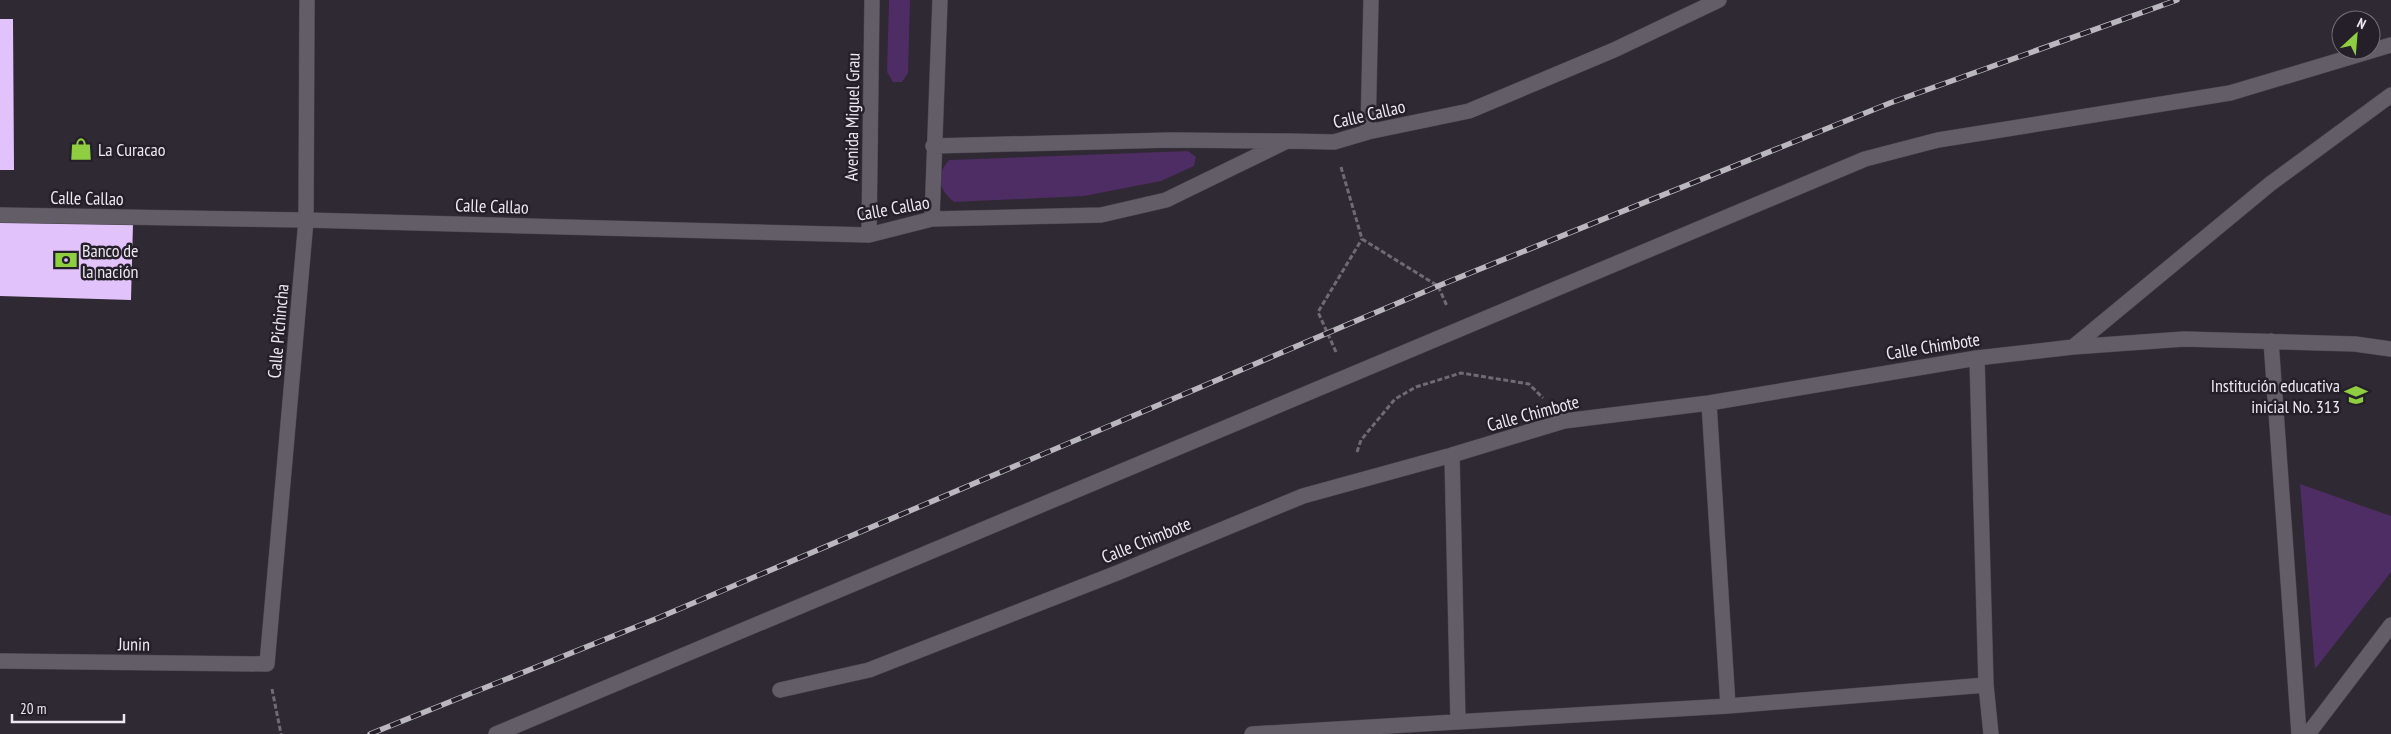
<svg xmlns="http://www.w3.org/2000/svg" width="2391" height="734" viewBox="0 0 2391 734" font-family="'PT Sans Narrow',sans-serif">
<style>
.green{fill:#4e2c64}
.building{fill:#e2c2fb}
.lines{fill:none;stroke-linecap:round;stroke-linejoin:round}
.minor-casing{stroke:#4a454e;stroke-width:16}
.path{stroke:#6f6a73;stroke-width:3;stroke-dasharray:5 2.5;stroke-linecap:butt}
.minor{stroke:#635d68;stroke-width:15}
.rail-casing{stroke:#bbb7bf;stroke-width:5.5}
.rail{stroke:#251f29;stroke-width:4;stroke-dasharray:11;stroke-linecap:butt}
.labels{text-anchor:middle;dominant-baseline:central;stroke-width:5;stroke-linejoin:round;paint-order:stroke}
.street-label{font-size:18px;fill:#ece8ef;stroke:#251f29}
.poi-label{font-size:18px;fill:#ece8ef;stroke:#251f29;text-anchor:start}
</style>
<rect width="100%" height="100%" fill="#2f2933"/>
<!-- green -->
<path class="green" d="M889,0H910L908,73L902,82H893L887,72Z
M1188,151L1196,157L1194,166L1161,181L1084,196L954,202C938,189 936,175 949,160Z
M2300,484L2391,516V572L2315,669Z"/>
<!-- building -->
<path class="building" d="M0,19H13L14,170H0Z
M0,219L133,224L131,300L0,296Z"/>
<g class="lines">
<defs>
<path id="minor" d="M1368,132L1371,0
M933,146L1171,140L1284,141
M0,215L306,220L869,235L932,219L1101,215L1166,200L1287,141L1334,142L1368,132L1469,111L1614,50L1719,0
M932,219L940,0
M869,235L872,0
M2271,341L2299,734
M2073,347L2270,184L2391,95
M1977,358L1986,685L1991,734
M1709,403L1728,706
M1452,455L1458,722
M0,661L267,664L306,220L307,0
M780,690L869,670L1117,573L1303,496L1452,455L1564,421L1709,403L1977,358L2073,347L2184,339L2355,344L2391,349
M496,734L1865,159L1938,140L2230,93L2391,45
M1252,734L1728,706L1986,685
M2308,734L2391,625"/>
</defs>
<!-- minor casing -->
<use href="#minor" class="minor-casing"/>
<!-- path -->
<path class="path" d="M1341,167L1362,239L1438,286L1447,306
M1336,352L1318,312L1362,239
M1357,452L1361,440L1395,399L1416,387L1461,373L1529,384L1543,398
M272,689L281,734"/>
<!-- minor -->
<use href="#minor" class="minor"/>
<defs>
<path id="rail" d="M370,734L658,618L1438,286L1890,103L2177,0"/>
</defs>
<!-- rail casing -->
<use href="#rail" class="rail-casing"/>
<!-- rail -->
<use href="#rail" class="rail"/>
</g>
<!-- icons -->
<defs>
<symbol id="shop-bare" viewBox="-9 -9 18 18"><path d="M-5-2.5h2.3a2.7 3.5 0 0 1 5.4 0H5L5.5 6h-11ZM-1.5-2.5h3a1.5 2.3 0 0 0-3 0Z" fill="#8fcd41" stroke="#251f29" stroke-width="2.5" paint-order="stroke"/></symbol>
<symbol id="bank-bare" viewBox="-9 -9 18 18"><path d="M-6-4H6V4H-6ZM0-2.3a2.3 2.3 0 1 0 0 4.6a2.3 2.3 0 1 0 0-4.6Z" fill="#8fcd41" stroke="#251f29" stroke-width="2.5" paint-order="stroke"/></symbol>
<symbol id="school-bare" viewBox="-9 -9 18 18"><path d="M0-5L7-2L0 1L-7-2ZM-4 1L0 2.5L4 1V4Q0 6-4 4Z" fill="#8fcd41" stroke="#251f29" stroke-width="2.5" paint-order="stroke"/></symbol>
</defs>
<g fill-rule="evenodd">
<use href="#shop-bare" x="65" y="133" width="32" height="32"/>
<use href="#bank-bare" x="50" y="244" width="32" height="32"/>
<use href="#school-bare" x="2340" y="379" width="32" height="32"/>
</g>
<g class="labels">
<!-- street labels -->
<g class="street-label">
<text transform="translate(1369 114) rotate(-13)">Calle Callao</text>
<text transform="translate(852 117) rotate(-89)">Avenida Miguel Grau</text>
<text transform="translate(87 198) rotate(1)">Calle Callao</text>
<text transform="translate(492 206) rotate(2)">Calle Callao</text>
<text transform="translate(893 208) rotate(-10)">Calle Callao</text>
<text transform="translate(278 331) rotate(-85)">Calle Pichincha</text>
<text transform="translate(1933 346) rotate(-9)">Calle Chimbote</text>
<text transform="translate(1533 413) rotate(-15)">Calle Chimbote</text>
<text transform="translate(1146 540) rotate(-22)">Calle Chimbote</text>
<text transform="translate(134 644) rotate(1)">Junin</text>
</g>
<!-- poi labels -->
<g class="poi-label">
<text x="98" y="149">La Curacao</text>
<text x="82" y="250">Banco de<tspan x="82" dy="21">la nación</tspan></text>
<text x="2340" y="385" text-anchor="end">Institución educativa<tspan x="2340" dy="21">inicial No. 313</tspan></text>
</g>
</g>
<!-- north arrow -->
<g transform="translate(2356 35) rotate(26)"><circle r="24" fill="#251f29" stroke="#756f78"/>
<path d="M0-4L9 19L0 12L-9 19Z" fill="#8fcd41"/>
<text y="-8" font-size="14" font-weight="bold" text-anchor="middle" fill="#ece8ef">N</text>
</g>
<!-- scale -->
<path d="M12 714v8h112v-8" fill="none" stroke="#ece8ef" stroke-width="2.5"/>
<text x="20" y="714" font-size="15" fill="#ece8ef" stroke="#251f29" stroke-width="4" paint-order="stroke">20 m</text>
</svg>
